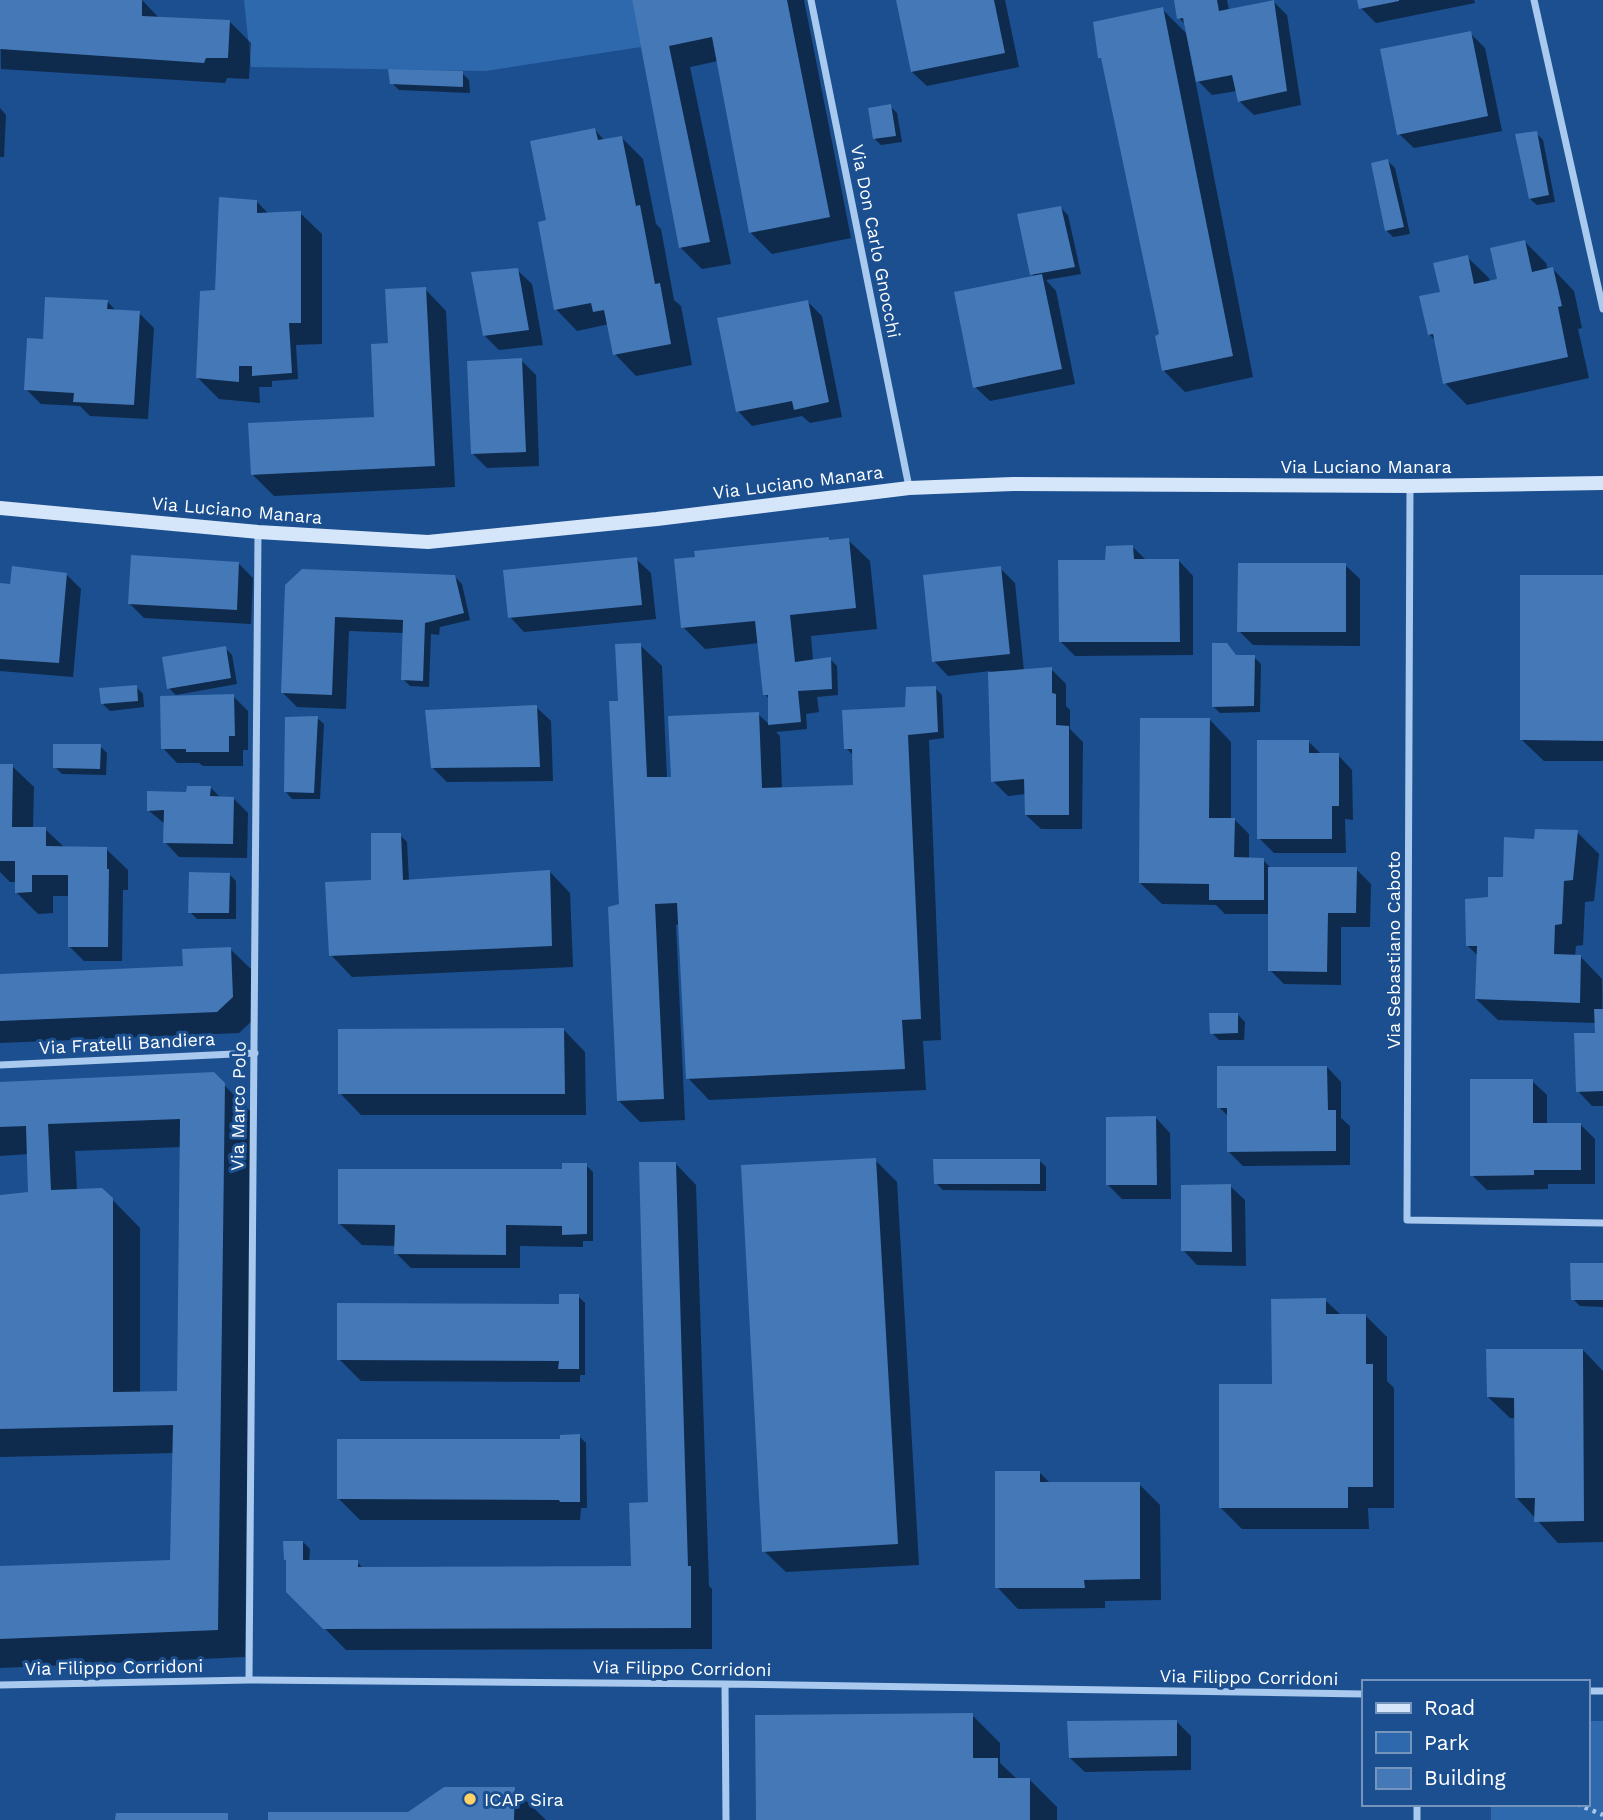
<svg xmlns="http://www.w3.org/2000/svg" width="1603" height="1820" viewBox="0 0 1603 1820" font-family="'Work Sans',sans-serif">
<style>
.green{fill:#2e69ad}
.shadow{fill:#0007;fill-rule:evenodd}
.building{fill:#4478b7;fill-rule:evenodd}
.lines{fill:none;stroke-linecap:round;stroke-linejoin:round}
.path{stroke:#a9c9ee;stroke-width:4.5;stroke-dasharray:3.5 5;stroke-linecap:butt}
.minor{stroke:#a9c9ee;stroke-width:7}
.secondary{stroke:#d6e6fa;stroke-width:14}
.poi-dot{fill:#ffd166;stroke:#1b4f8f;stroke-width:2.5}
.labels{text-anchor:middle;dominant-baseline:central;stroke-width:6;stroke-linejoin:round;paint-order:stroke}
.street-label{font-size:18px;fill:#fff;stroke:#1b4f8f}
.poi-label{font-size:18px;fill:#fff;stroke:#1b4f8f;text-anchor:start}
</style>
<rect width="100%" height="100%" fill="#1b4f8f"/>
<!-- green -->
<path class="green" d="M244,0H632L641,47L486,71L251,67Z
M1587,1721H1603V1820H1491V1804H1587Z"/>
<!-- shadow -->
<path class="shadow" d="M0,0H142L160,19L230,22L251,43L249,79L227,78L225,83L1,69Z
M633,0H804L851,238L772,254L750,232L718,61L690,67L731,264L702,269L681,248Z
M898,0H1005L1019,67L927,86L912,72Z
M1176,0H1227L1229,10L1273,1L1287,15L1301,105L1254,115L1239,101L1237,91L1212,95L1198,81L1186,25L1179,18Z
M1359,0H1474L1475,3L1376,23L1361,8Z
M1162,9L1186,33L1253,377L1185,392L1163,370L1161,335L1104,61L1100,57Z
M1470,33L1485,48L1502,131L1414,148L1399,134Z
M462,73L469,80L470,93L399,90L392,83Z
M890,106L897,113L902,142L881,145L874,138Z
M0,108L6,115L4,157H0Z
M595,130L605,141L622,138L643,159L656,224L661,229L674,300L681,306L692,365L636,376L615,354L609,324L577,331L556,309L548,221Z
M1536,133L1543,140L1555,202L1537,205L1530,199Z
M1388,161L1395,168L1410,234L1393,237L1386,230Z
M256,201L269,214L300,213L322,234V344L296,345L298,379L272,381V387H259L260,403L219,399L198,378L216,292Z
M1061,208L1068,215L1081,274L1046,280L1056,291L1075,384L990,401L975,387L1035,277L1032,274Z
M1525,242L1546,263L1548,270L1553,269L1574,291L1582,328L1578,329L1589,378L1467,405L1445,383L1436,341L1429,334L1442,294L1467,257L1489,278L1490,282L1499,280Z
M517,270L532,284L543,345L499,350L484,335Z
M425,289L446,311L455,487L274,496L252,474L376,418L390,345Z
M108,302L117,312L139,313L154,328L148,419L90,416L80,406L41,404L26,389L44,341Z
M808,302L822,316L842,417L810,423L802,416L752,426L738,411Z
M521,360L536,375L539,466L487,468L473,454Z
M828,539L831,542L848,540L870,561L877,629L811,636L813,661L830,659L837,666L838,695L817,697L819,712L806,714L807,729L776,732L780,736L782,789L855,786L854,756L846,748L909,709L935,688L942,695L944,738L929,740L941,1040L923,1041L926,1090L709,1100L688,1078L680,924L676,925L685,1120L640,1122L618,1100L621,905L620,702L640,645L662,666L667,779H673L758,714L770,725L769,699L765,694L759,643L705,649L683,627Z
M1133,547L1147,561H1179L1193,576V655L1075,656L1060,641L1107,562Z
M636,559L651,573L656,619L524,632L510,617Z
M238,563L253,578L251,624L144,618L129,603Z
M1345,565L1360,579V646L1253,645L1239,631Z
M1000,568L1015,583L1024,671L1051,669L1066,684V706L1070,710V729L1083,742L1082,829H1041L1026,815V794L1008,796L993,781L990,671L948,676L934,661Z
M66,574L81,589L73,677L0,671V585L12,586Z
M455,577L462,584L470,620L440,627L439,635L431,634L429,687L410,686L403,679L405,633L349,631L346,709L297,707L282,692L287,586Z
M1603,578V761H1544L1522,740Z
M225,648L232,655L237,684L176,695L169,688Z
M1237,657H1254L1261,664L1260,712L1220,713L1213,706Z
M136,687L143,694L144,707L110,711L103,704Z
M233,696L248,711V750H243V766H203L199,763H177L163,748Z
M536,707L551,721L553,781L447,782L432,767Z
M317,718L324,724L320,799H292L286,792Z
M1210,720L1231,742V819H1234L1249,834V859L1263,860L1272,869H1356L1371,884L1370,927H1341V985L1284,984L1270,970V914H1225L1216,905L1162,904L1140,883Z
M1308,741L1322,755H1338L1352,770L1353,820L1345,819L1346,853H1274L1259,838Z
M100,746L107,753L106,775L62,774L55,767Z
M0,766H12L34,787L33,828L45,829L65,848L106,849L128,870V890H123L122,961H84L69,946L70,896H53V913L38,914L16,892V882H10L0,872Z
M211,788L221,798H233L248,813L247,858L179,857L165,842V824L148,810L187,794Z
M1577,832L1599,854L1594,901L1585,902L1583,945L1576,946L1575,957H1581L1602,979L1603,1106H1592L1578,1091L1597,1034V1023L1498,1020L1476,999L1478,956L1468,946L1490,899L1536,840Z
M400,835L407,842L409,881L549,871L570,893L573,967L352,977L331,955L376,882Z
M229,874L236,881V919H197L190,912Z
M230,949L252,970L254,1019L239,1033L0,1043V975L185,968Z
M1238,1015L1245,1022L1244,1040H1219L1212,1033Z
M564,1030L585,1052L586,1115H361L340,1093Z
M1327,1067L1341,1082V1118L1350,1126V1165L1243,1166L1229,1152V1117L1219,1107Z
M213,1074L252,1113L245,1657L0,1668V1568L172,1561L174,1453L0,1457V1197L30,1193L28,1154L0,1156V1084ZM182,1147L179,1393L140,1394V1228L102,1189L77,1190L75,1151Z
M1532,1081L1547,1095V1125L1580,1124L1595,1139V1184H1548V1189L1487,1190L1472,1175Z
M1156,1118L1170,1133L1171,1199H1122L1108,1185Z
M875,1160L897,1182L919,1565L786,1572L764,1551Z
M1039,1160L1046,1167V1191L943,1190L936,1183Z
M675,1163L696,1185L709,1586L712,1589V1649L346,1650L288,1591L303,1542L310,1549L309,1562H357L364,1569L633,1568L650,1504Z
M586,1165L593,1172V1241H583V1247L520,1246V1268H411L396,1253V1246L362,1245L340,1224Z
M1230,1186L1245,1200L1246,1266L1197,1265L1183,1250Z
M1603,1265V1307L1580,1306L1573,1299Z
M578,1296L585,1303V1375H580V1382L361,1381L339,1359L561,1305Z
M1325,1300L1341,1315H1365L1387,1337V1381L1394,1388V1508H1368L1369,1529H1242L1221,1508L1273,1386Z
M1583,1350L1603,1371V1542L1558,1543L1516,1497V1418H1510L1488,1397Z
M579,1436L586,1443L587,1508H581L580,1520H360L338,1498Z
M1039,1472L1051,1484H1139L1160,1505L1161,1600L1105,1601V1608L1018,1609L997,1587Z
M972,1715L1000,1743V1763L1017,1779H1029L1057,1807V1820H758Z
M1176,1721L1191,1736V1770L1085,1772L1070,1758Z
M514,1789L546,1820H270L409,1814Z"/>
<!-- building -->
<path class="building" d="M0,0H142V16L230,20L228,58H206L204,63L0,49Z
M632,0H787L830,217L749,233L712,37L669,46L710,242L679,248Z
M896,0H994L1005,53L911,72Z
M1174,0H1217L1219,11L1274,0L1287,91L1238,102L1232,75L1196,82L1183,18L1177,19Z
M1357,0H1399V1L1359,9Z
M1163,7L1233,356L1162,371L1155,336L1159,334L1101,58H1098L1093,22Z
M1471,31L1488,116L1397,135L1380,49Z
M388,69L463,71V87L390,84Z
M891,104L896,136L873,139L868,108Z
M595,128L598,140L622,136L636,206L640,205L655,284L660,283L671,344L613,355L604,310L593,312L591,303L554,310L538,222L546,220L530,141Z
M1537,131L1549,195L1529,199L1515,134Z
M1388,159L1404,227L1385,231L1371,163Z
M219,197L257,200V213L301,211V323H289L292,373L252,376V366H239V382L196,378L200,291L215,290Z
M1061,206L1075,267L1030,275L1017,214Z
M1525,240L1532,272L1553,267L1562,306L1558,307L1568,357L1443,384L1433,334L1428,335L1419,296L1440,292L1433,263L1468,255L1474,284L1497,279L1490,248Z
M518,268L529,330L483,336L471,272Z
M1042,274L1062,369L973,388L954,292Z
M426,287L435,466L251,475L248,423L374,417L371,344L388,343L385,289Z
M45,297L108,300L107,309L140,311L134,405L73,402L74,393L24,390L27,338L43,339Z
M808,300L829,402L794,410L792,401L736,412L717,318Z
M522,358L526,452L471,454L467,361Z
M829,537V540L849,538L856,608L790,615L795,662L831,657L832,689L798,691L801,722L768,725V695H763L755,621L681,628L674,559L695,557L694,551Z
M1133,545L1134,559H1179L1180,642H1059L1058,560H1105L1106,546Z
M131,555L239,562L237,610L128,604Z
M637,557L642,605L508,618L503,570Z
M1238,563H1346V632H1237Z
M12,566L67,573L59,663L0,659V583L10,584Z
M1001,566L1010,654L932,662L923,575Z
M302,569L455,575L464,613L425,623L423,681L401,680L403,620L335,617L332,695L281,693L285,585Z
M1520,575H1603V741L1520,740Z
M641,643L647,777H671L668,716L759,712L762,788L853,785L852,749H844L842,710L905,707L906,687L936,686L938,732L908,735L921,1019L902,1020L905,1069L686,1079L677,903L655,904L664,1099L617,1101L608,907L619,904L609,701H618L615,644Z
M1212,643H1227L1236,655H1255L1254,706L1212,707Z
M226,646L231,678L167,689L162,657Z
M1052,667V693L1056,694V725L1069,726V815H1025L1024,779L991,782L988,672Z
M137,685L138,701L101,704L99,688Z
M234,694L235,736H229V752H186V749H161L160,696Z
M537,705L540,767L431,768L425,710Z
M318,716L314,793L284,792L285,717Z
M1140,718H1210L1209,818H1235L1234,857L1264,858V900H1209V884L1139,883Z
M1257,740H1309V753H1339V806H1332V839H1257Z
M53,744H101L100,769L53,768Z
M0,764H13L12,827H46V846L107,847V869H109L108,947H68V875H32V892L15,893V861H0Z
M187,786H211L210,796L234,797L233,844L163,843L164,810L147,811V791L186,792Z
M1535,829L1578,830L1573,880L1564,881L1562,924L1555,925L1554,954L1581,955L1580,1003L1475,999L1477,946H1466L1465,899L1488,897V877H1503L1504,837L1534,839Z
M371,833H401L403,880L550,870L552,946L329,956L325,882L371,880Z
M1268,867H1357L1356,913H1328L1327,972L1268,971Z
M189,872L230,873L229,913H188Z
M231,947L233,997L217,1012L0,1021V974L183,966L182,949Z
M1594,1009H1603V1091L1576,1092L1574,1033H1595Z
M1209,1013H1238V1033L1210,1034Z
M564,1028L565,1094H338V1029Z
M1217,1066H1327L1328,1110H1336V1151L1227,1152V1108H1217Z
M214,1072L225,1083L218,1630L0,1639V1566L170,1560L173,1425L0,1429V1195L28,1192L26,1126L0,1127V1082ZM180,1119L177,1391L113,1392V1198L102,1188L51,1190L48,1124Z
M1470,1079H1533V1123H1581V1170H1534V1175L1470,1176Z
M1156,1116L1157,1185H1106V1117Z
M876,1158L898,1544L762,1552L741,1165Z
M933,1159H1040V1184H934Z
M639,1162H676L688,1566H691V1628L323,1629L286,1592V1560H284L283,1541H303V1560H358V1567L631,1566L629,1503L648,1502Z
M562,1163H587V1234L562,1235V1226L506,1225V1255L394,1254L395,1225L338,1224V1169H562Z
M1231,1184L1232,1252L1181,1251V1185Z
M1570,1263H1603V1300H1571Z
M559,1294H579V1369H558L559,1361L337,1360V1303L559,1304Z
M1326,1298V1314H1366V1364H1373V1487H1348V1508H1219V1384H1272L1271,1299Z
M1486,1349H1583L1584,1521L1534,1522L1535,1498H1515L1514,1398L1487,1397Z
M580,1434V1502H560L559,1500L337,1499V1439H560V1435Z
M995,1471H1040V1482H1140V1579L1084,1580L1085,1588H995Z
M973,1713V1758H998V1778H1030V1820H756L755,1715Z
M1177,1720V1756L1069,1758L1067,1721Z
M444,1787H515L514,1820H268V1812H408Z
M116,1813H228V1820H115Z"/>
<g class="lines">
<!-- path -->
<path class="path" d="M1577,1804L1603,1815"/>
<!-- minor -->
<path class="minor" d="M811,0L909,487
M1534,0L1603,309
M1410,486L1407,1220L1603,1223
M0,1065L255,1053
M249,1680L258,533
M725,1684L726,1820
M0,1685L249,1680L725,1684L1363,1694
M1587,1691H1603
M1417,1804V1820"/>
<!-- secondary -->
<path class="secondary" d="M0,508L258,532L428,542L657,519L909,488L1013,484L1410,486L1603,483"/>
</g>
<!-- markers -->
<circle class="poi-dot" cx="470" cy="1799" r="7"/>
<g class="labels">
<!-- street labels -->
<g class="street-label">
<text transform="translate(876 241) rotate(79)">Via Don Carlo Gnocchi</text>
<text x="1366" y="466">Via Luciano Manara</text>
<text transform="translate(798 482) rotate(-7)">Via Luciano Manara</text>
<text transform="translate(237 510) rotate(5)">Via Luciano Manara</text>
<text transform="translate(1393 950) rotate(-90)">Via Sebastiano Caboto</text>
<text transform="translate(127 1043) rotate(-3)">Via Fratelli Bandiera</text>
<text transform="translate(238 1106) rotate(-89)">Via Marco Polo</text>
<text transform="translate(114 1667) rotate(-1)">Via Filippo Corridoni</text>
<text transform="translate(682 1668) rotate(1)">Via Filippo Corridoni</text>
<text transform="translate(1249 1677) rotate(1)">Via Filippo Corridoni</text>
</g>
<!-- poi labels -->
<g class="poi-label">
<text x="484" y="1799">ICAP Sira</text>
</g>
</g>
<!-- legend -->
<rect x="1362" y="1680" width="228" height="126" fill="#1b4f8f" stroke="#7695bc" stroke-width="2"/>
<rect x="1376" y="1703" width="35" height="10" fill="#d6e6fa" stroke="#7695bc" stroke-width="2"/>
<text x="1424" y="1715" font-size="21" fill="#ffffff">Road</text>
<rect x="1376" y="1732" width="35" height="21" fill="#2e69ad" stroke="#7695bc" stroke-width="2"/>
<text x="1424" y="1750" font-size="21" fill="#ffffff">Park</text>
<rect x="1376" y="1768" width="35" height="21" fill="#4478b7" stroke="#7695bc" stroke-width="2"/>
<text x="1424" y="1785" font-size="21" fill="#ffffff">Building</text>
</svg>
